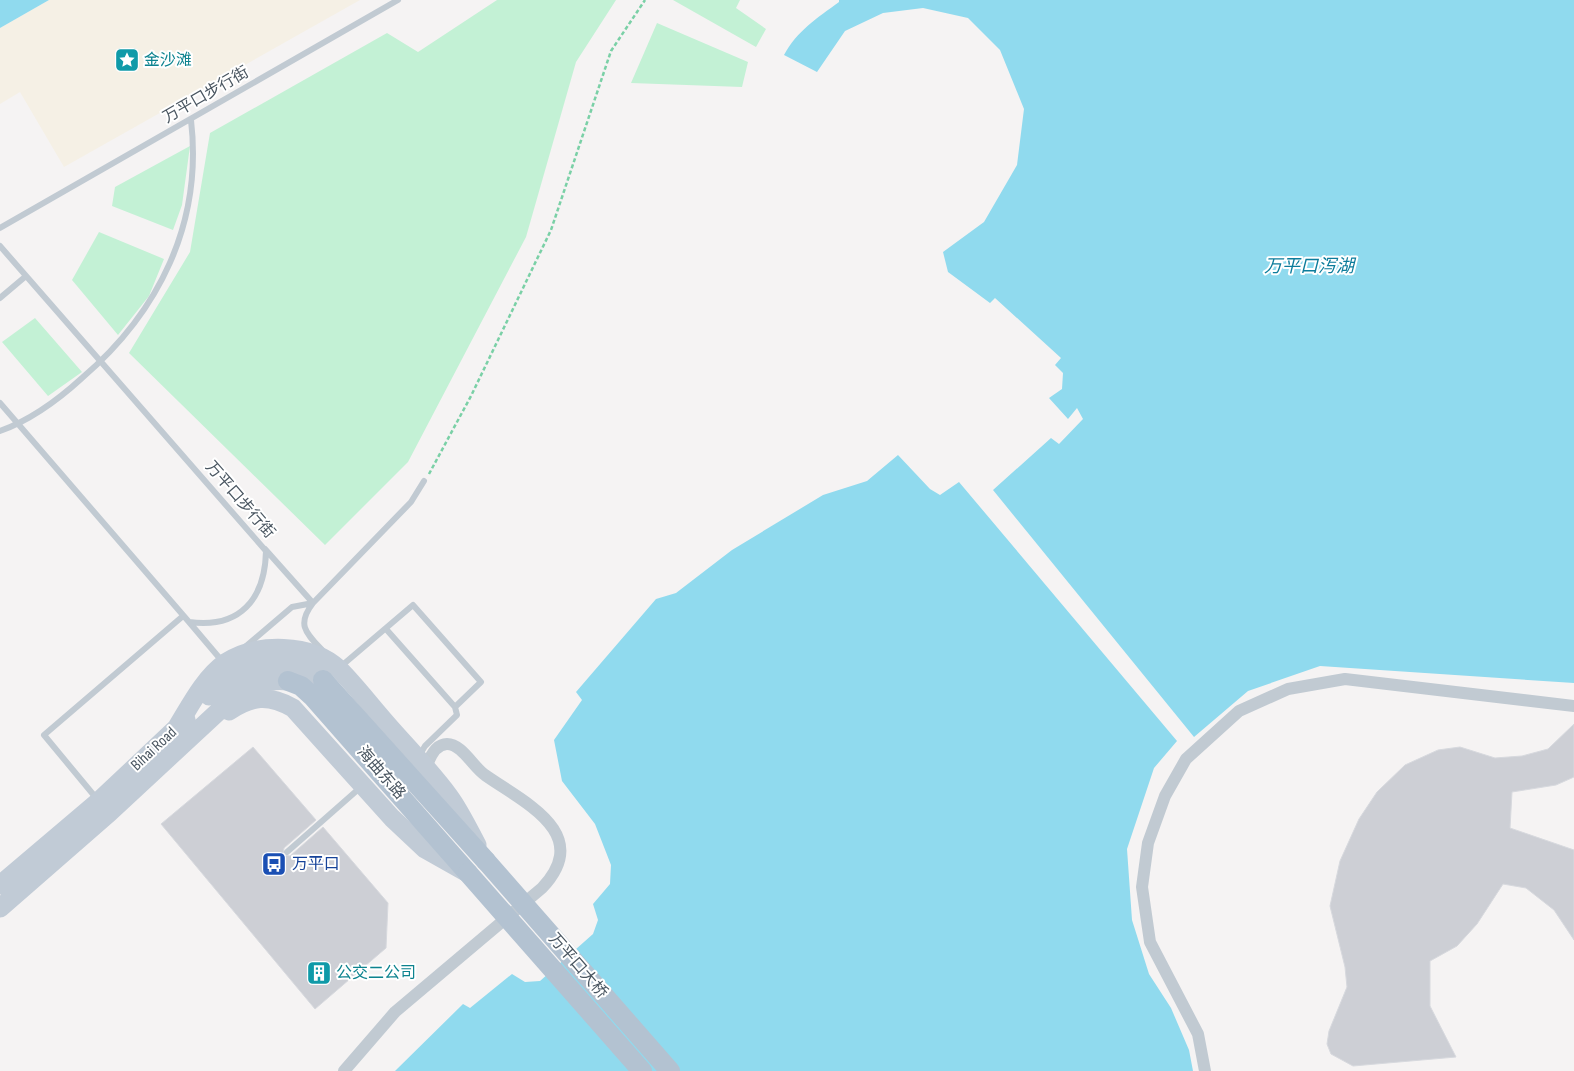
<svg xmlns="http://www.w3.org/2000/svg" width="1574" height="1071" viewBox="0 0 1574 1071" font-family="'Sofia Sans Condensed','Noto Sans SC',sans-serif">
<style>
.green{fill:#c3f1d5}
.sand{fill:#f5f0e5}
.water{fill:#90daee}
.building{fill:#cdcfd5;stroke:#d7d9de}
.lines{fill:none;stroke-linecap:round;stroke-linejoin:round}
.path{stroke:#7ad0a6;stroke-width:2.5;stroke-dasharray:4 2.5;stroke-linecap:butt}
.lane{stroke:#c1cad2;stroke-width:6}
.street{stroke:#c1cad2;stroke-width:12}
.secondary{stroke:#c1cbd6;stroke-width:19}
.primary{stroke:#b3c2d1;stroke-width:20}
.primary-bridge{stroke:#b3c2d1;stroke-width:20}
.labels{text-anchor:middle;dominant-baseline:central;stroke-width:4;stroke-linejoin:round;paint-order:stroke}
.culture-label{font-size:16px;fill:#0d838f;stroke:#fff;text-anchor:start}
.street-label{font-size:16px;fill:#4a5661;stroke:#fff}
.transit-label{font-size:16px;fill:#164399;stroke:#fff;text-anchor:start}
.water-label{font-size:18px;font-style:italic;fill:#0c7c9b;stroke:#fff}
</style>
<rect width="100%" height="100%" fill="#f5f3f3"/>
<!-- green -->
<path class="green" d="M497,0H616L576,62L526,237L408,462L325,545L129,353L190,252L210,133L387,33L418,52Z
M673,0H740L736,8L766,29L756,47Z
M657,23L748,62L742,87L631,83Z
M190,146L182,205L173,230L112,206L115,187Z
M99,232L164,259L149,296L118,335L72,280Z
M35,318L82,372L48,396L2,342Z"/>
<!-- sand -->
<path class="sand" d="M49,0H360L64,167L20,92L0,104V28Z"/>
<!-- water -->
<path class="water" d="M0,0H49L0,28Z
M839,0H1574V683L1320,666L1248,691L1194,737L993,490L1051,438L1059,444L1083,419L1077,408L1068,419L1049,398L1062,389L1063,373L1055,365L1061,358L995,298L990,303L948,272L943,252L984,222L1017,165L1024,109L1000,50L968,18L923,8L883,13L845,31L817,72L784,55C797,31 817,18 839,2Z
M898,455L930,489L940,495L959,482L1177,741L1154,768L1127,849L1132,920L1149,974L1171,1008L1189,1050L1193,1071H395L463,1004L470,1008L512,974L525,982L540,981L593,934L598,920L593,904L610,884L611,865L595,824L562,781L554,740L582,700L576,692L656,599L676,593L732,550L823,495L867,481Z"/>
<!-- building -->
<path class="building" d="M1574,724V777L1556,785L1512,792L1510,828L1574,850V940L1554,910L1526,888L1503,884L1477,924L1457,946L1430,961V1006L1456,1057L1353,1066L1331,1054L1327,1044L1329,1031L1347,987L1345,967L1330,906L1340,861L1359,819L1377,792L1405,765L1438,750L1460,747L1495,758L1522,756L1548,749Z
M253,747L316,820L284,848L283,855L290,856L323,827L388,903L386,948L315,1009L161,824Z"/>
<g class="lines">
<!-- path -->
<path class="path" d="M429,474L471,396L551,230L611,51L645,0"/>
<!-- lane -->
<path class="lane" d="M0,228L398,0
M0,246L266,551C265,599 240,629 189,622L0,403
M0,298L26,276
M0,431C31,420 58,400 82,378C159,312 203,223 191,120
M265,549L313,603C296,625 306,633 323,651
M189,622L222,661
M386,629L455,707
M245,647L292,607L313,603L411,502L424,481
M339,668L413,605L481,682L455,707L457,715L425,746L419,756
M97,799L44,735L183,616
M287,852L362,786"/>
<!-- street -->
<path class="street" d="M344,1071L395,1012L542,888C594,833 523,802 485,775C473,767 462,744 447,744C435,744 429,759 426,768
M1205,1071L1198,1034L1150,942L1142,887L1148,843L1165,796L1186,759L1239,711L1288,689L1345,679L1574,706"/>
<!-- secondary -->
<path class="secondary" d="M209,696C243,662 281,648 323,680
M229,711C252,696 268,694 293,708L392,818L425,849L464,871
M177,727C190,706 204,678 225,663C257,642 311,643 339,669C356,686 371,706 387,724C407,747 430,770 449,796C460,811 468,828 477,845
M0,885L99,801L186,719
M0,908L110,812L235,696C252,684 267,679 288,681"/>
<!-- primary -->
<path class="primary" d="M323,680L486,861
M288,681L301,686L312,696L468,873"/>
<!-- primary-bridge -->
<path class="primary-bridge" d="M486,861L670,1071
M468,873L642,1071"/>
</g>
<!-- icons -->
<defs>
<symbol id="sight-square" viewBox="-11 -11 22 22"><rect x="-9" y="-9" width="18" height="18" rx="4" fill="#0f9aa8" stroke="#fff"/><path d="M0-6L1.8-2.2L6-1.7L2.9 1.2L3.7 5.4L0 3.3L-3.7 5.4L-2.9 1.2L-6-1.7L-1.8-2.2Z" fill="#fff"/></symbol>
<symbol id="bus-square" viewBox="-11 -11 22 22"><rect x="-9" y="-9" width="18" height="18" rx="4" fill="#1a4fb4" stroke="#fff"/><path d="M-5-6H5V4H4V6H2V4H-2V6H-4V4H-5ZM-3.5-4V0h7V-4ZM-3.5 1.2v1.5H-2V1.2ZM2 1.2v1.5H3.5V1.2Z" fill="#fff"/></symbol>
<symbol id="building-square" viewBox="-11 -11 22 22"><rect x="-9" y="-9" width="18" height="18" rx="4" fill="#0f9aa8" stroke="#fff"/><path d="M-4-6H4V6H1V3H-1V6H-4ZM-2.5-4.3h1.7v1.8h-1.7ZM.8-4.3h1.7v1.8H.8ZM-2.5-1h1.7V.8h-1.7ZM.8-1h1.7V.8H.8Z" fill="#fff"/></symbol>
</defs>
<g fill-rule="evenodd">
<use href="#sight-square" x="113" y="46" width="28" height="28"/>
<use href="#bus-square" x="260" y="850" width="28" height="28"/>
<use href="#building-square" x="305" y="959" width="28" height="28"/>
</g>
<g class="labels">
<!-- culture labels -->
<g class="culture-label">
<text x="144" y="60">金沙滩</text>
<text x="336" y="973">公交二公司</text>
</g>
<!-- street labels -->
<g class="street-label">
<text transform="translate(206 95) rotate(-30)">万平口步行街</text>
<text transform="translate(240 500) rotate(49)">万平口步行街</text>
<text transform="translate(154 749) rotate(-43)">Bihai Road</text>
<text transform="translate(381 773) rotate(49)">海曲东路</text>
<text transform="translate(578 966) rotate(49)">万平口大桥</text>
</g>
<!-- transit labels -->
<g class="transit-label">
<text x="292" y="864">万平口</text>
</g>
<!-- water labels -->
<g class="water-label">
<text x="1309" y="266">万平口泻湖</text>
</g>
</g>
</svg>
